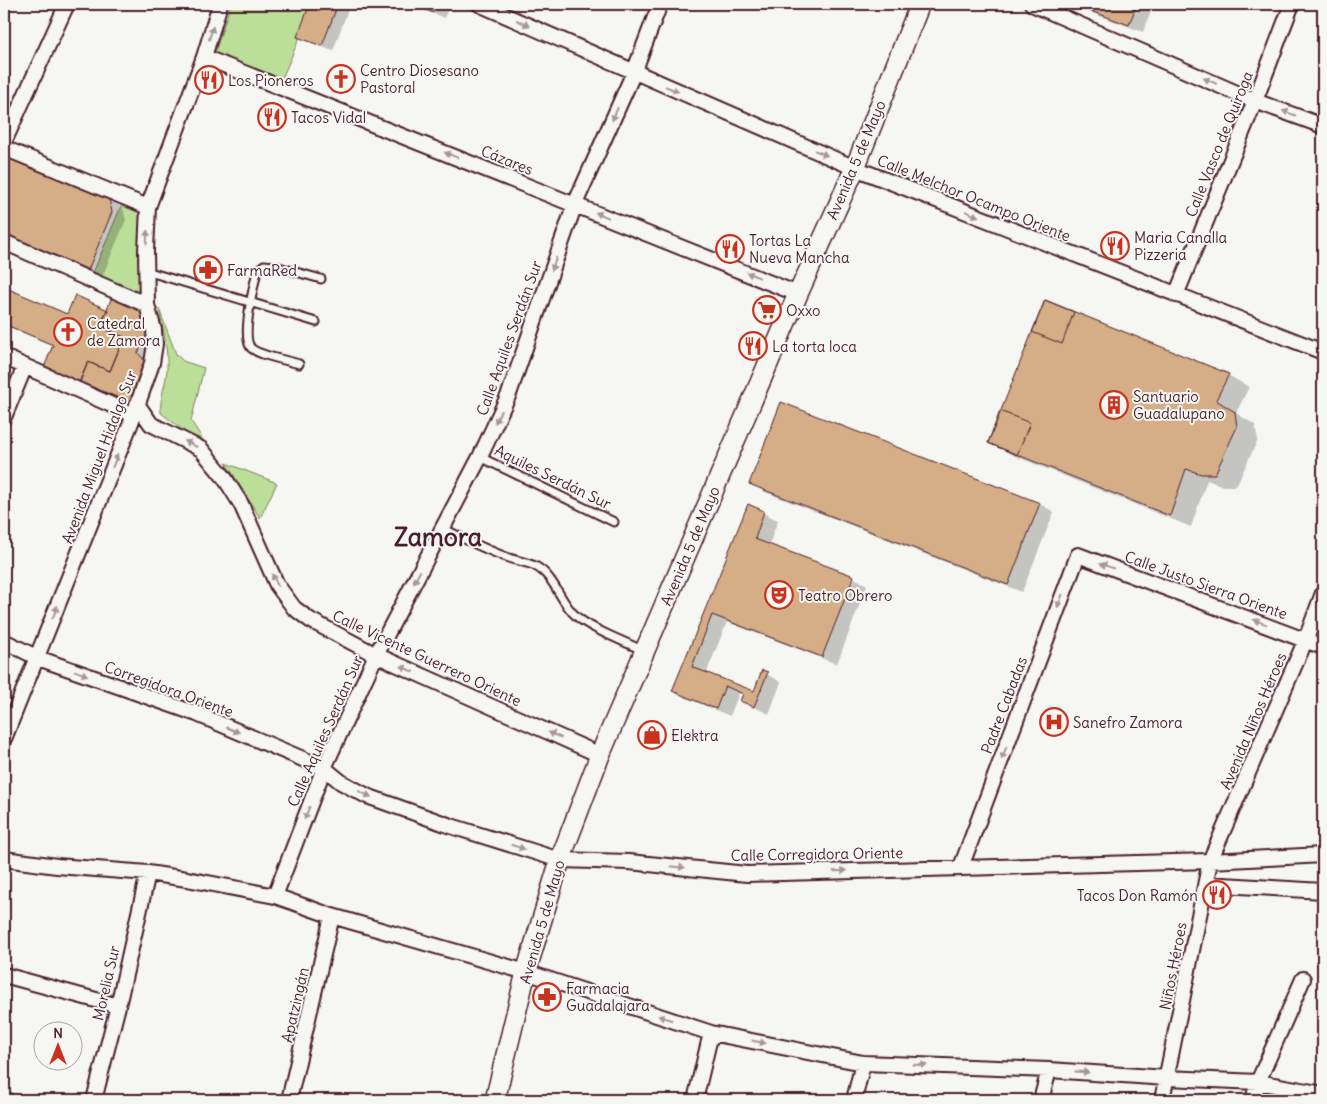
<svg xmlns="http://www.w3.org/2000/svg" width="1327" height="1104" viewBox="0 0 1327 1104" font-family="Delius,sans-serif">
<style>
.green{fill:#bbde98;stroke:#827e62}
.shadow{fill:#0003}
.building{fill:#d5ad86;stroke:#4a1f2b}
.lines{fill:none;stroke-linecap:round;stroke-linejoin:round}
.lane-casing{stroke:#4a1f2b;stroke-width:11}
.street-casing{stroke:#4a1f2b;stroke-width:18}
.secondary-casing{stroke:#4a1f2b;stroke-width:22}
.lane{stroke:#f6f6f2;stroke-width:7}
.street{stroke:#f6f6f2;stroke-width:14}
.secondary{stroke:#f6f6f2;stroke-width:19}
.oneway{fill:#a99598}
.labels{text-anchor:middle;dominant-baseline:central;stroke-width:4;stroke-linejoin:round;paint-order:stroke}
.poi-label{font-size:15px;fill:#4a1f2b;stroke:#f6f6f2;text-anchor:start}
.street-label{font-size:15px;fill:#4a1f2b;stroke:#f6f6f2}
.town-label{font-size:25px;font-weight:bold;fill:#4a1f2b;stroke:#f6f6f2}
</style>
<rect width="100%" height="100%" fill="#f6f6f2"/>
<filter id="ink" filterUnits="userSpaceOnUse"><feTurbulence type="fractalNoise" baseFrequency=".02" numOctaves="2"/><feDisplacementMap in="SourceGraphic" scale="10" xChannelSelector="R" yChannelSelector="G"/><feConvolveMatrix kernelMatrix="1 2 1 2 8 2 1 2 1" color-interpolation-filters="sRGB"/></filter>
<g filter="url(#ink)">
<!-- green -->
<path class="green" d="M231,4H314L281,81L214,55Z
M125,197L148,207L147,305L90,280Z
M159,309L176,354L183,361L204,368L191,421L211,452L161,413C159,398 166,385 167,370C168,349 163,329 159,309Z
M226,463L277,483L260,518Z"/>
<!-- shadow -->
<path class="shadow" d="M311,4H350L333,51L309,42L299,36Z
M412,4H451L444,18Z
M1067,4H1154L1143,32Z
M5,157L109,200L123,208L126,220L102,277L4,233Z
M4,288L67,315L108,311L135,304L150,317L148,360L158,371L145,409L94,389L93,392L58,378L54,346L5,325L4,327Z
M1228,375L1249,387L1236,413L1255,425L1258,440L1236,486H1223L1207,480L1191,527L1010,454L989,442Z
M782,404L1040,504L1054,512L1022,592L765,492L751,484Z
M748,506L778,520L769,545L853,577L867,585L837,664L727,622L706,674L755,692L763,672L781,682L769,714L741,701L743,695L739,693L730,716L688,699L674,690Z"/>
<!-- building -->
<path class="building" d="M310,4H338L322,46L297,37Z
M412,4H438L433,13Z
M1072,4H1137L1129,25Z
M4,155L109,199L112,212L88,270L4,233Z
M4,287L67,314L75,295L108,310L100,327L124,337L110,371L88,362L78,385L43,370L53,345L4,324Z
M113,294L140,310L148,332L138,353L148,364L134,404L80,382L88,362L110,371L124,337L100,327Z
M1045,300L1229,374L1216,400L1235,412L1237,427L1215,474H1201L1186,469L1170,516L988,443Z
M1045,300L1074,312L1062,344L1032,332Z
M781,402L1040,503L1008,585L749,484Z
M1000,411L1030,423L1017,455L988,443Z
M748,504L764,511L755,539L854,576L822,657L712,615L692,667L754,691L762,670L768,672L754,707L740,701L743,694L725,686L716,709L672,691Z"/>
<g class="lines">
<defs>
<path id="lane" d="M146,271L316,322
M299,364C287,360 260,356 251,348C241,337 254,285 257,271L264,265L275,266L321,279
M480,457L614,522
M442,528C464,539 486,550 509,558C517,561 527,562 535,566C555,576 559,601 576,616C592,630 624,641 644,651"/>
<path id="street" d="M479,4L855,168L1323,352
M1032,4L1255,101L1323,126
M204,57L798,294
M4,142L67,4
M4,148L148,207
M4,242L147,305
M1176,295L1255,101L1292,4
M4,357L134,415
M137,404L151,424L201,449L224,477L241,504L277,585L294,608L310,620L376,655L600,755
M4,417L25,366
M4,641L38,658L197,714L324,768L341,782L367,796L451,826L560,860L629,862L747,874L1210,861L1323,855
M4,739L134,415L152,363L155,344L154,330L147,305L146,251L148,207L204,57L220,4
M4,859L57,866L148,873L187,879L275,896L332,916L526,972L711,1033L863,1063L1049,1070L1167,1078L1258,1082L1323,1094
M961,867L1078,555L1323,647
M1206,884L1323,891
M275,896L324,768L376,655L480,457L509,394L575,204L634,72L660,4
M4,975L118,1006
M4,1099L7,1100
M94,1100L118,1006L148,873
M289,1100L332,916
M695,1100L711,1033
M854,1100L863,1063
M1041,1100L1049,1070
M1162,1100L1210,861L1306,639L1323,593
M1253,1100L1258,1082L1303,979"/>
<path id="secondary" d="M495,1100L526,972L560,860L600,755L798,294L855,168L920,4"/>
</defs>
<!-- lane casing -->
<use href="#lane" class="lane-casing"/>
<!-- street casing -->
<use href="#street" class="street-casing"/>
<!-- secondary casing -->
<use href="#secondary" class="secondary-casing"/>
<!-- lane -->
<use href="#lane" class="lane"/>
<!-- street -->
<use href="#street" class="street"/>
<!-- secondary -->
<use href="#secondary" class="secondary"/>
</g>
<!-- one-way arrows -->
<defs><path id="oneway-solid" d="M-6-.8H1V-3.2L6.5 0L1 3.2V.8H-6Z" transform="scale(1.25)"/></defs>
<g class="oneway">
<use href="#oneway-solid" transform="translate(523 23) rotate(24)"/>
<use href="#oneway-solid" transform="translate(211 33) rotate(-73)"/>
<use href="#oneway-solid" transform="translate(1210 81) rotate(-157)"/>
<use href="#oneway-solid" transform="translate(672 89) rotate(23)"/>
<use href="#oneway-solid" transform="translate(1289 113) rotate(-160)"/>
<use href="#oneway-solid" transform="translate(615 114) rotate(114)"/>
<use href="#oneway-solid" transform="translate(821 153) rotate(23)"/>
<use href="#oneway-solid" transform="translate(451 155) rotate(-158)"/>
<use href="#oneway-solid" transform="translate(972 214) rotate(22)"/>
<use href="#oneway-solid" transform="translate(602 215) rotate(-158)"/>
<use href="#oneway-solid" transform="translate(147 237) rotate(-87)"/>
<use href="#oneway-solid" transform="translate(554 264) rotate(109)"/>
<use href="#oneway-solid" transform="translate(753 275) rotate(-158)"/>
<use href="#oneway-solid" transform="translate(498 417) rotate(115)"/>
<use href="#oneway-solid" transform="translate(191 444) rotate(-153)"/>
<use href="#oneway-solid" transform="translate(115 461) rotate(-68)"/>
<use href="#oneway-solid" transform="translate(1107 566) rotate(-160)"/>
<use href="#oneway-solid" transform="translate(417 577) rotate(118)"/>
<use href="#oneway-solid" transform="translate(275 580) rotate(-116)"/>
<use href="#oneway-solid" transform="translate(1060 601) rotate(111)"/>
<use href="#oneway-solid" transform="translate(55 612) rotate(-69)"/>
<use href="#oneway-solid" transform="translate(1260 622) rotate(-160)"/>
<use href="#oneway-solid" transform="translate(407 669) rotate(-156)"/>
<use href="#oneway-solid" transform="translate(81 673) rotate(20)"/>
<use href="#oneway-solid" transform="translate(233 730) rotate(23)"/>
<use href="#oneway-solid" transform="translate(555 735) rotate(-156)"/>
<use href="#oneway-solid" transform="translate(1004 753) rotate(111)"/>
<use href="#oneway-solid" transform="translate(365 794) rotate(25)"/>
<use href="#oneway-solid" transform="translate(307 813) rotate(111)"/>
<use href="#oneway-solid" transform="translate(518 847) rotate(17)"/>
<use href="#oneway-solid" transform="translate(678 867) rotate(6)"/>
<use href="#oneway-solid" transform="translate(840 871) rotate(-2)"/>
<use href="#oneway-solid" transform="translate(665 1018) rotate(-162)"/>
<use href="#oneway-solid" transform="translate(759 1042) rotate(11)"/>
<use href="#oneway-solid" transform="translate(920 1065) rotate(2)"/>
<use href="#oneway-solid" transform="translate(1082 1072) rotate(4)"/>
</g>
</g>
<!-- icons -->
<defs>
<symbol id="church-ring" viewBox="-11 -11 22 22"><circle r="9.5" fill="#f6f6f2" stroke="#c8321e" stroke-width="1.5"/><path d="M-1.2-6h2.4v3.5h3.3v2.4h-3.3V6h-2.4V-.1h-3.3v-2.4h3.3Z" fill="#c8321e"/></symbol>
<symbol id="restaurant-ring" viewBox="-11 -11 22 22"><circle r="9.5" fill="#f6f6f2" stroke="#c8321e" stroke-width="1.5"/><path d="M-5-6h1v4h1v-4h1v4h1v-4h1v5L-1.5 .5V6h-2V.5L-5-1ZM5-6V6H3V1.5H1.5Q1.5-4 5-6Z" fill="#c8321e"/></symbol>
<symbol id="pharmacy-ring" viewBox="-11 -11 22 22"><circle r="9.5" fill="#f6f6f2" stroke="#c8321e" stroke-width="1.5"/><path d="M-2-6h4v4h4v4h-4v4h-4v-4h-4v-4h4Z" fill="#c8321e"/></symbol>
<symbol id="supermarket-ring" viewBox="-11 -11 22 22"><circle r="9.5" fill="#f6f6f2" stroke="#c8321e" stroke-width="1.5"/><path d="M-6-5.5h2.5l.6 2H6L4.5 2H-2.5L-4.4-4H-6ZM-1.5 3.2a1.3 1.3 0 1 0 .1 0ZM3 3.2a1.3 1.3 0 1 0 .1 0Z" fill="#c8321e"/></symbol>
<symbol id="building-ring" viewBox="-11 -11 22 22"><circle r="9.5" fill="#f6f6f2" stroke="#c8321e" stroke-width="1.5"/><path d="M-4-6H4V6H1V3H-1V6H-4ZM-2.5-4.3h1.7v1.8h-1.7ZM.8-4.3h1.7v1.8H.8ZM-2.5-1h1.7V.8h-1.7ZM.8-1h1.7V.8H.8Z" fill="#c8321e"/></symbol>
<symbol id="theatre-ring" viewBox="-11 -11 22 22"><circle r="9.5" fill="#f6f6f2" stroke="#c8321e" stroke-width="1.5"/><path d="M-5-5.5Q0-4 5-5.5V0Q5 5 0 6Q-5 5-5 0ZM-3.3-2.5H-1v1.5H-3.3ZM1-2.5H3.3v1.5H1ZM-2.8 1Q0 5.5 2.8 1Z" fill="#c8321e"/></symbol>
<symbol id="hospital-ring" viewBox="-11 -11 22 22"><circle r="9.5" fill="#f6f6f2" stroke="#c8321e" stroke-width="1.5"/><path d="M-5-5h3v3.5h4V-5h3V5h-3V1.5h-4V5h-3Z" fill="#c8321e"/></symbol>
<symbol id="shop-ring" viewBox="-11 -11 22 22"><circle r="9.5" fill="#f6f6f2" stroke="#c8321e" stroke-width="1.5"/><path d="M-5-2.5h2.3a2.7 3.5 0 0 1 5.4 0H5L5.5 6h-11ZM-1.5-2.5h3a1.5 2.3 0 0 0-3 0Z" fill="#c8321e"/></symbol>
</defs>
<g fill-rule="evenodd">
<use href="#church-ring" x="325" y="63" width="32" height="32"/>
<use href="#restaurant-ring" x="193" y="64" width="32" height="32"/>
<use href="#restaurant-ring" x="256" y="101" width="32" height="32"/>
<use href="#restaurant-ring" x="1099" y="230" width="32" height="32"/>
<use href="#restaurant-ring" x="714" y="233" width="32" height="32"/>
<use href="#pharmacy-ring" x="192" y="254" width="32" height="32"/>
<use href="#supermarket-ring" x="751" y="294" width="32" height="32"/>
<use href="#church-ring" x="52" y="316" width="32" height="32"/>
<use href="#restaurant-ring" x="737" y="330" width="32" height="32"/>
<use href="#building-ring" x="1098" y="389" width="32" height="32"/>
<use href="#theatre-ring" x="763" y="579" width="32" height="32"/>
<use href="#hospital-ring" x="1038" y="706" width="32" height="32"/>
<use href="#shop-ring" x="636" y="719" width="32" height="32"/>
<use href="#restaurant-ring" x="1201" y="879" width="32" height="32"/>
<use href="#pharmacy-ring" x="531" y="981" width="32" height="32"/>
</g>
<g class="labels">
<!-- poi labels -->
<g class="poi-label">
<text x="360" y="70">Centro Diosesano<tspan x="360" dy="17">Pastoral</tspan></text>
<text x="228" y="80">Los Pioneros</text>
<text x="291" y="117">Tacos Vidal</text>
<text x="1134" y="237">Maria Canalla<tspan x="1134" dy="17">Pizzeria</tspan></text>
<text x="749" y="240">Tortas La<tspan x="749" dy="17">Nueva Mancha</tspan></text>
<text x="227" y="270">FarmaRed</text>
<text x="786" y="310">Oxxo</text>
<text x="87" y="323">Catedral<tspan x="87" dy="17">de Zamora</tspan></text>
<text x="772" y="346">La torta loca</text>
<text x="1133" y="396">Santuario<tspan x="1133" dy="17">Guadalupano</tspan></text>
<text x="798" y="595">Teatro Obrero</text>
<text x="1073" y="722">Sanefro Zamora</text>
<text x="671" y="735">Elektra</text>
<text x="1198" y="895" text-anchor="end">Tacos Don Ramón</text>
<text x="566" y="988">Farmacia<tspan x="566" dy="17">Guadalajara</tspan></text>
</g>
<!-- street labels -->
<g class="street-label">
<text transform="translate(1219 144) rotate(-68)">Calle Vasco de Quiroga</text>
<text transform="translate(507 160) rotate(22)">Cázares</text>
<text transform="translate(856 160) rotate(-67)">Avenida 5 de Mayo</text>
<text transform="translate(974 198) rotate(22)">Calle Melchor Ocampo Oriente</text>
<text transform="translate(509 338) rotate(-70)">Calle Aquiles Serdán Sur</text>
<text transform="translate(99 457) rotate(-69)">Avenida Miguel Hidalgo Sur</text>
<text transform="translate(553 477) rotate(26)">Aquiles Serdán Sur</text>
<text transform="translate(690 546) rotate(-67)">Avenida 5 de Mayo</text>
<text transform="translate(1206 585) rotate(20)">Calle Justo Sierra Oriente</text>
<text transform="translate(427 658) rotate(25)">Calle Vicente Guerrero Oriente</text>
<text transform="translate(169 689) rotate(20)">Corregidora Oriente</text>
<text transform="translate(1004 705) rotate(-69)">Padre Cabadas</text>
<text transform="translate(1253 721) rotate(-67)">Avenida Niños Héroes</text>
<text transform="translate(325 731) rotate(-66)">Calle Aquiles Serdán Sur</text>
<text transform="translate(817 854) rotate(-1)">Calle Corregidora Oriente</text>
<text transform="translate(542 922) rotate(-74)">Avenida 5 de Mayo</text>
<text transform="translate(1173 966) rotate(-79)">Niños Héroes</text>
<text transform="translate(106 983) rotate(-77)">Morelia Sur</text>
<text transform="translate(295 1005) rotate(-77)">Apatzingán</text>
</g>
<!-- town labels -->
<g class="town-label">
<text x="438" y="537">Zamora</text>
</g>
</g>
<!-- margin -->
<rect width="1327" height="1104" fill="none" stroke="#f6f6f2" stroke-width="20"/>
<rect x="10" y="10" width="1307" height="1084" fill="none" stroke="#4a1f2b" stroke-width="2" filter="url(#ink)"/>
<!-- north arrow -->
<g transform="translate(58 1046)"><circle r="24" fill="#f6f6f2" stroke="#b1a0a2"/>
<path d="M0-4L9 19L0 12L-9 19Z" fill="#c8321e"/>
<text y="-8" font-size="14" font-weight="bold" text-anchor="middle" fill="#4a1f2b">N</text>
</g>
</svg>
